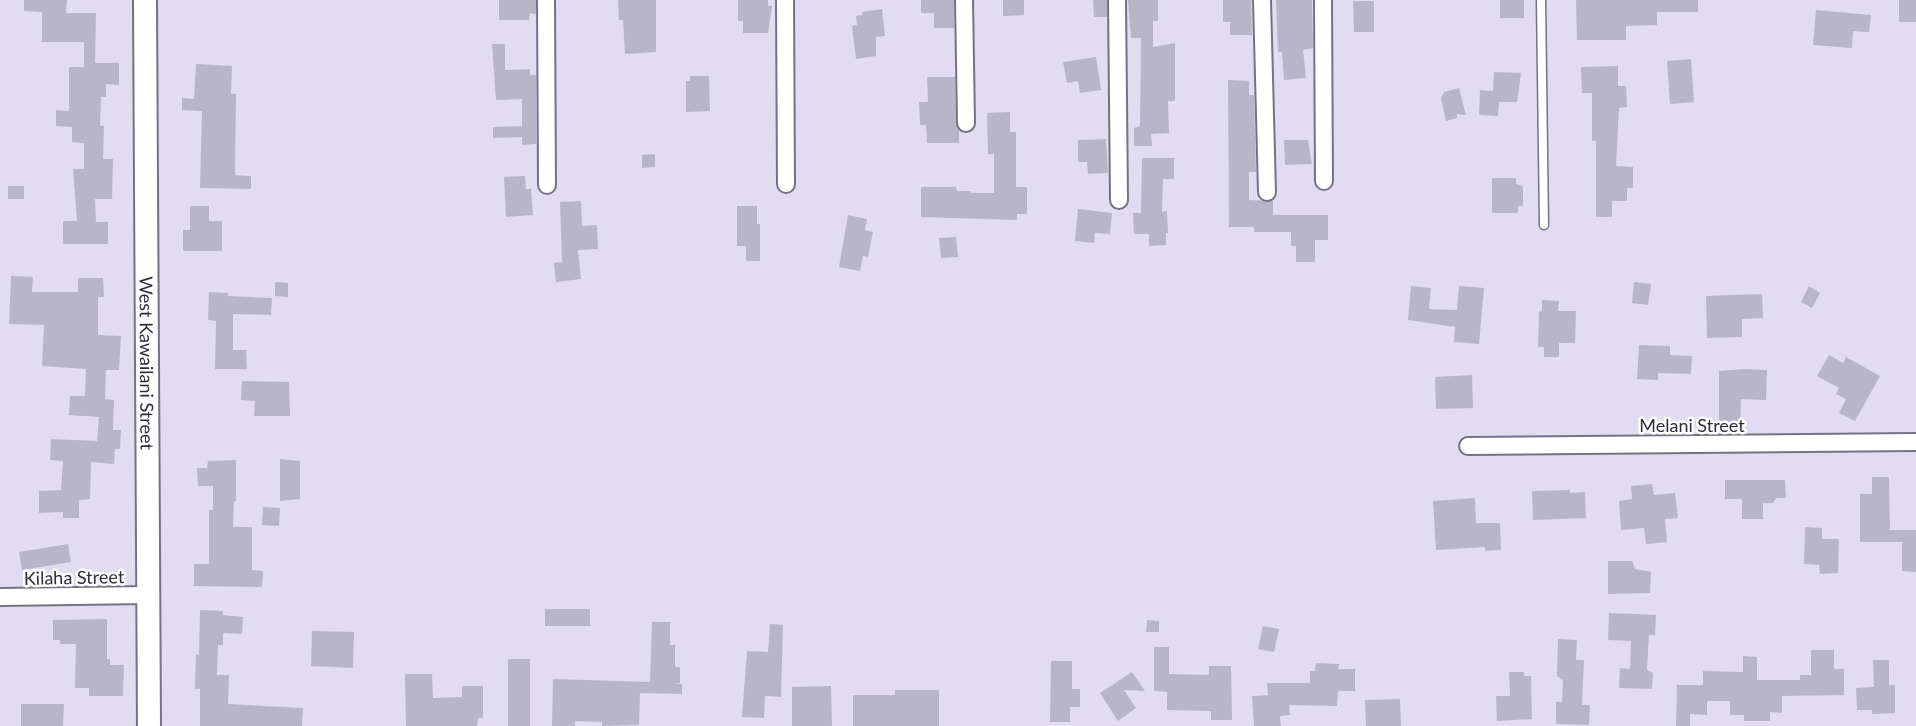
<svg xmlns="http://www.w3.org/2000/svg" width="1916" height="726" viewBox="0 0 1916 726" font-family="Lato,sans-serif">
<style>
.building{fill:#b9b5c9}
.lines{fill:none;stroke-linecap:round;stroke-linejoin:round}
.lane-casing{stroke:#767284;stroke-width:11}
.street-casing{stroke:#767284;stroke-width:20}
.secondary-casing{stroke:#767284;stroke-width:26}
.lane{stroke:#fff;stroke-width:8}
.street{stroke:#fff;stroke-width:16}
.secondary{stroke:#fff;stroke-width:22}
.labels{text-anchor:middle;dominant-baseline:central;stroke-width:5;stroke-linejoin:round;paint-order:stroke}
.street-label{font-size:18px;fill:#2f2d35;stroke:#fff}
</style>
<rect width="100%" height="100%" fill="#e1dcf1"/>
<!-- building -->
<path class="building" d="M24,0H67L66,13H96L95,63H119V85L106,84V97H101L100,126H104L103,159H113L112,199H95L96,222H108V244H63V221H77L73,169H84V143L72,142V127L56,126V110L69,111V67H84V42H42V12L24,11Z
M499,0H536V14L530,13L529,20H499Z
M618,0H656V52L625,54L623,20H619Z
M738,0H768V6H772L768,33H743V21H738Z
M921,0H954V28H934V13H921Z
M1003,0H1024V15L1003,16Z
M1093,0H1107V17H1094Z
M1128,0H1158V21H1153V47L1175,43V101H1168L1169,133L1151,134L1152,146H1134V128L1140,126L1141,38H1131Z
M1223,0H1251L1252,35H1230V22H1223Z
M1276,0H1312L1313,48L1303,50L1306,78L1284,80L1282,52H1278Z
M1500,0H1524V18H1500Z
M1576,0H1698V12H1657V25L1626,26V40H1577Z
M1899,0H1916V22H1899Z
M1353,1H1374V32H1354Z
M882,9L885,36L876,37V56L856,59L852,26L857,25L856,16L863,15L862,12Z
M1816,10L1871,15L1869,32L1853,31L1852,48L1813,45Z
M492,44H505V70L530,69V75H536V144L522,145V137L493,138V127L522,126V99L496,100Z
M1096,57L1101,90L1080,93L1078,81L1067,83L1063,62Z
M1691,59L1694,102L1670,104L1667,61Z
M196,64L232,66L231,94H236L235,175L251,176V189L200,188L202,111L182,110V98L194,99Z
M1618,66V86H1626L1627,107L1619,108L1616,166L1633,167V188H1627V201H1612V217H1596V141H1592V93H1582L1581,67Z
M1494,72L1521,73L1517,102H1499L1498,116L1479,115L1480,90L1493,91Z
M690,76H709L710,111L686,112V81H690Z
M927,77H955L956,123L959,131V143H927L926,125H920L919,102H928Z
M1228,80L1249,81V95H1254L1256,172H1249V200L1273,201V215H1328V240H1315V262H1296V246H1291V232H1254V227H1229Z
M1459,88L1466,115L1457,114V118L1446,121L1441,98L1444,92Z
M1010,112V132H1016V187H1027V214H1017V220L921,217V187H956L957,191H971V193H994V154H988L987,113Z
M1106,139L1108,173L1088,174L1087,162H1078V140Z
M1284,140H1308L1312,164L1285,165Z
M655,154V167L642,168V155Z
M1142,158H1174V179H1163L1162,212L1167,211L1168,233H1166V245L1149,246V234H1134L1133,213H1141Z
M525,176L526,189H531L533,215L506,217L504,177Z
M1492,178H1516V184L1523,186V206H1518V213H1492Z
M8,186H24V199H8Z
M581,201L582,226L597,225L598,249L578,250L581,279L556,282L554,263L562,262L560,202Z
M190,206H209V221H222V251H183V230H190Z
M737,206H757V224H760V261H746V246H737Z
M1078,209L1112,213L1110,234L1095,233L1094,243L1075,241Z
M848,215L867,219L865,230L873,232L868,257L863,256L860,271L839,267Z
M956,237L958,257L941,258L939,238Z
M11,276L33,277L32,292H78V278H103L104,297H98V335L121,336L119,370H106L105,399L114,400L113,430H121L120,449H115L114,464L91,462L90,499L79,500V518H63V512L39,513V491L61,490L63,461L50,460L51,439L97,441L99,417L69,415L70,396H85L86,369L42,366L44,325L9,324Z
M275,282L288,283V297L275,296Z
M1634,282L1651,284L1648,305L1632,303Z
M1411,286L1431,288L1429,309L1457,310L1459,286L1484,288L1479,344L1454,342L1455,327L1408,320Z
M1809,286L1820,293L1812,308L1801,302Z
M209,292L228,293V296L272,298L271,315L233,314V350H246L247,369H215L216,321L208,320Z
M1762,294L1763,318L1742,319V337L1707,338L1706,296Z
M1542,300L1559,301L1558,311H1576L1575,343H1559V357H1544V347H1538L1539,312L1542,311Z
M1639,345L1670,346V355L1692,356L1691,374L1658,373V380L1637,379Z
M1829,355L1843,363L1846,357L1880,376L1855,421L1839,413L1846,399L1836,394L1839,388L1817,376Z
M1745,369L1767,370L1766,400L1741,399L1740,428H1719V371Z
M1472,375L1473,408L1436,409L1435,377Z
M242,381L289,382L290,416H254L255,401L241,400Z
M280,459L300,461V499L280,501Z
M236,460V501H234L233,527H252V570L263,571L262,587L194,586V564H209V510H213V486H198L197,468H207L208,461Z
M1872,477H1889L1890,530H1916V572L1902,571V542H1860V494H1872Z
M1725,480H1785L1786,498H1776L1773,503H1763V519H1742V499H1725Z
M1652,484L1654,495L1675,493L1678,518L1665,519L1667,542L1646,544L1644,528L1621,530L1619,501L1632,499L1631,486Z
M1570,490V493L1585,492L1586,518L1533,520L1532,491Z
M1475,498L1476,523H1500L1501,550L1485,551V547L1436,550L1433,501Z
M263,507L280,508L279,526L262,525Z
M1805,527L1822,528V539H1839L1838,573L1820,574L1819,565L1804,564Z
M68,544L71,562L22,570L19,552Z
M1608,561H1632L1635,569L1651,572L1650,593L1608,594Z
M545,609H590V626H545Z
M200,610L223,611V615L243,617L242,634L223,633V645H218L217,675H229L228,704L303,708L302,726H200V689H195L196,654L199,655Z
M1609,613L1656,615L1655,635H1649L1647,670L1653,673L1652,689L1619,688L1620,668L1630,669L1631,641L1608,640Z
M107,619V659H110V665H124L123,696H89V688H75L76,644H60V640H53V620Z
M1147,620L1159,621V632H1146Z
M652,622H670V645H675V667H680V683H674L682,684V694L640,693L639,725L602,726V722L575,721V726H552L553,679L650,682Z
M770,624L783,625L781,697L765,696L764,718L742,717L747,651L768,652Z
M1263,626L1279,629L1274,652L1258,649Z
M312,631L354,632L353,668L311,666Z
M1558,639L1577,640L1576,660H1584L1582,705H1590L1589,725L1556,724V702H1562L1563,680L1557,676Z
M1154,647H1169V674L1209,675V666H1231L1232,720H1211V711L1167,710V692L1154,691Z
M1811,650H1834V669H1844V695L1782,696V713L1770,712V721H1744V715H1730V701H1707V715L1690,714V726H1676L1677,685H1703V671L1743,672V656L1757,657V680H1800V675H1811Z
M508,659H530V726H508Z
M1873,660H1889V685H1895V713L1872,714V710H1857L1856,688L1874,687Z
M1051,661H1072V689H1080V707H1070V722H1050Z
M1316,663L1339,664L1338,669H1355V691H1338L1337,706L1289,705L1290,715L1280,716L1281,726H1254L1252,696L1268,695L1267,683H1310V671H1315Z
M1132,672L1145,691L1124,690L1136,708L1118,721L1100,693Z
M1509,672H1524V676H1531L1532,719L1497,721L1496,696H1510Z
M405,674H432L433,698L462,697V686H483V718H478L477,726H406Z
M831,686L832,726H792V687Z
M895,690H939V726H853V695H895Z
M1400,699L1401,726H1366L1365,700Z
M21,704H64L63,726H21Z"/>
<g class="lines">
<defs>
<path id="lane" d="M1541,0L1544,225"/>
<path id="street" d="M546,0L547,185
M785,0L786,184
M964,0L966,123
M1117,0L1119,200
M1262,0L1267,192
M1323,0L1324,181
M1468,446L1916,442
M0,597L148,595"/>
<g id="secondary">
<path id="s1" d="M145,0L149,726"/>
</g>
</defs>
<!-- lane casing -->
<use href="#lane" class="lane-casing"/>
<!-- street casing -->
<use href="#street" class="street-casing"/>
<!-- secondary casing -->
<use href="#secondary" class="secondary-casing"/>
<!-- lane -->
<use href="#lane" class="lane"/>
<!-- street -->
<use href="#street" class="street"/>
<!-- secondary -->
<use href="#secondary" class="secondary"/>
</g>
<g class="labels">
<!-- street labels -->
<g class="street-label">
<text stroke="none"><textPath href="#s1" startOffset="363">West Kawailani Street</textPath></text>
<text x="1692" y="425">Melani Street</text>
<text transform="translate(74 577) rotate(-1)">Kilaha Street</text>
</g>
</g>
</svg>
